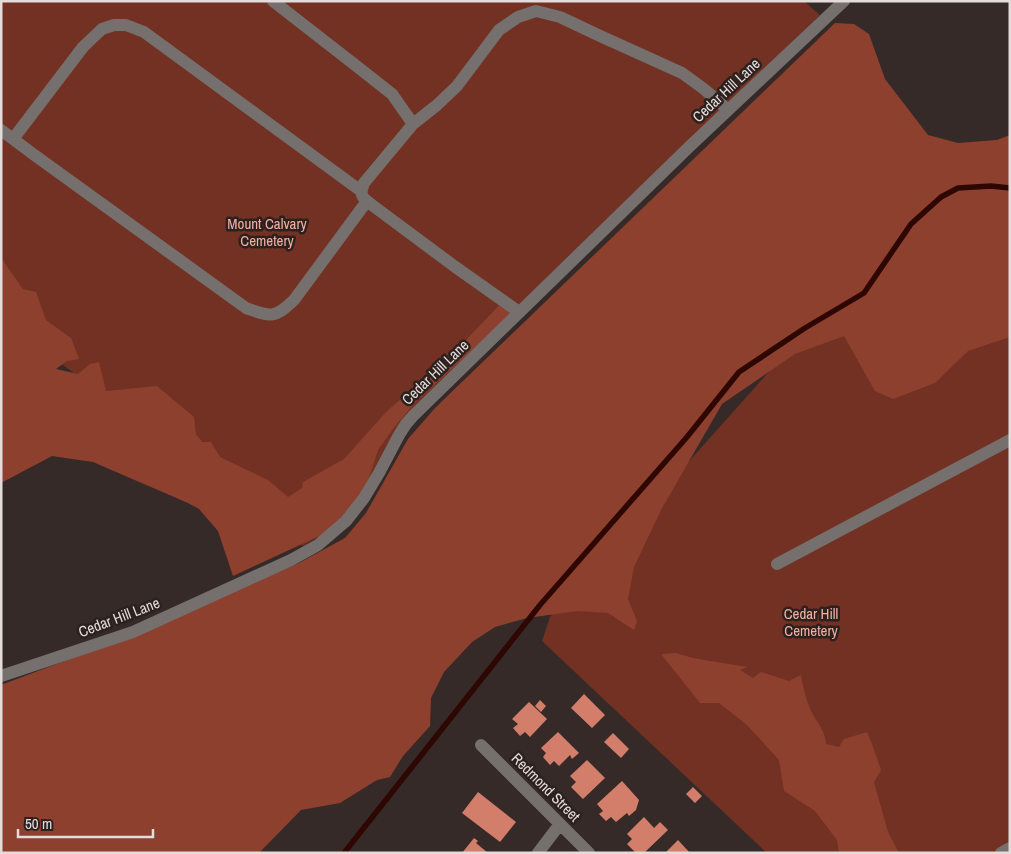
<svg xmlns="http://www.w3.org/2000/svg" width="1011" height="854" viewBox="0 0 1011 854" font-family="'Archivo Narrow',sans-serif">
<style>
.green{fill:#723122}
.forest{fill:#8e402f}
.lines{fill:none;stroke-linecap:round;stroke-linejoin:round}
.stream{stroke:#2e0702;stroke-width:5.5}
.building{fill:#d37e6b}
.minor{stroke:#756f6e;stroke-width:12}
.labels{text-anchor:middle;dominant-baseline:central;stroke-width:5;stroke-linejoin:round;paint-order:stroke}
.street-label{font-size:15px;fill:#e3dcda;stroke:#2c211e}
.park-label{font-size:15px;fill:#f4b09f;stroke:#2c211e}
</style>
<rect width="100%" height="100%" fill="#362a28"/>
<!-- green -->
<path class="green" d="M1,1H804L820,15L415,409L365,489L328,531L303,546L1,318Z
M1010,239V853H767L542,641L550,617L783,356Z"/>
<!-- forest -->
<path class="forest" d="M835,23L854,24L869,34L885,79L928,135L958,143L997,140L1010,135V337L968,351L935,383L893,399L875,391L844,336L795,354L722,404L661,510L634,567L628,599L637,621L634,630L608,613L578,611L527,618L495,627L472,642L444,672L431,698L430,726L403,756L390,777L377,780L340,803L301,810L259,853H1V685L96,649L299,563L345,538L366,513L408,439L436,407Z
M1,258L23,289L36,292L46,320L71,338L79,359L67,361L56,369L78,374L90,364L99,362L106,391L157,386L194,417L196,434L202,442H211L220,457L268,480L288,497L302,488L303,482L344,459L387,411L451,356L502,302L515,310L414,404L393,429L378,450L364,493L328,532L233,576L218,531L199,509L188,503L93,462L52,456L1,483Z
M676,653L693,658L747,667L740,670L753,678L761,672L789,681L801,675C803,687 806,700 811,711C816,722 826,731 826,744L839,747L844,739L867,732L872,744L881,770L874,782L888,832L899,853H839L837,840L815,811L784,791L779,760L747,725L719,703H700L661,654Z"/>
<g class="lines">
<!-- stream -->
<path class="stream" d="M344,853L540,605L687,437L739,372L805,328L864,293L911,224L941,197L958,188L991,186L1010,188"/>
</g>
<!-- building -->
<path class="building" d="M584,694L605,715L592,728L571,708Z
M540,700L546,706L541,712L535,706Z
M529,702L547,719L530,737L525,732L520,736L513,728L518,724L512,719Z
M558,732L579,753L572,759L570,755L559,766L554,761L550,765L543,757L546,753L541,748Z
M613,733L629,749L621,758L604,742Z
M587,760L605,778L583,799L571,787L576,782L570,776Z
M622,781L639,800L636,810L629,816L627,813L616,822L611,817L606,821L599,814L603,811L597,804Z
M693,787L702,796L695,803L686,794Z
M478,792L516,822L500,842L462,813Z
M644,817L654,828L660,822L668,830L644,853H636L627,844L632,839L627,834Z
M474,838L478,841L476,843L488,853H462Z
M678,840L690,853H665Z"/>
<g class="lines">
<!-- minor -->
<path class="minor" d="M273,1L359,68L392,94L413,124
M1,130L33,154L246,308C271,317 274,319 294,300L367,201
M13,139L83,47L102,29L114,25H126L144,32L361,191
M519,312L454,266L372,205C362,197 359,196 364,183L413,124L437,105L457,86L499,30L518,17L536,11L560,17L598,35L682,73L704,89L728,110
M777,564L1010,440
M1,676L133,632L291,560L318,545L346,521L364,498L379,473L399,435L406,424L413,416L689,147L844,1
M481,745L589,853
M538,853L560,824
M1001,853L1010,848"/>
</g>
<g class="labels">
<!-- street labels -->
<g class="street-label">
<text transform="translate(726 90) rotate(-43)">Cedar Hill Lane</text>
<text transform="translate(435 372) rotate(-44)">Cedar Hill Lane</text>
<text transform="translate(119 617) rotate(-21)">Cedar Hill Lane</text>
<text transform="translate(546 787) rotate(45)">Redmond Street</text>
</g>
<!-- park labels -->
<g class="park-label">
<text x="267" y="223">Mount Calvary<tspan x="267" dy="17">Cemetery</tspan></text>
<text x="811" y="613">Cedar Hill<tspan x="811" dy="17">Cemetery</tspan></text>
</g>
</g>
<!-- border -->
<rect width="1011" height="854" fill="none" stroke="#e3dcda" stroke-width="5"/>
<!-- scale -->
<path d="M18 829v8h135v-8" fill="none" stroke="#e3dcda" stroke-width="2.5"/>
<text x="25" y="829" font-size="15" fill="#e3dcda" stroke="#2c211e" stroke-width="4" paint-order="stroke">50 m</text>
</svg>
